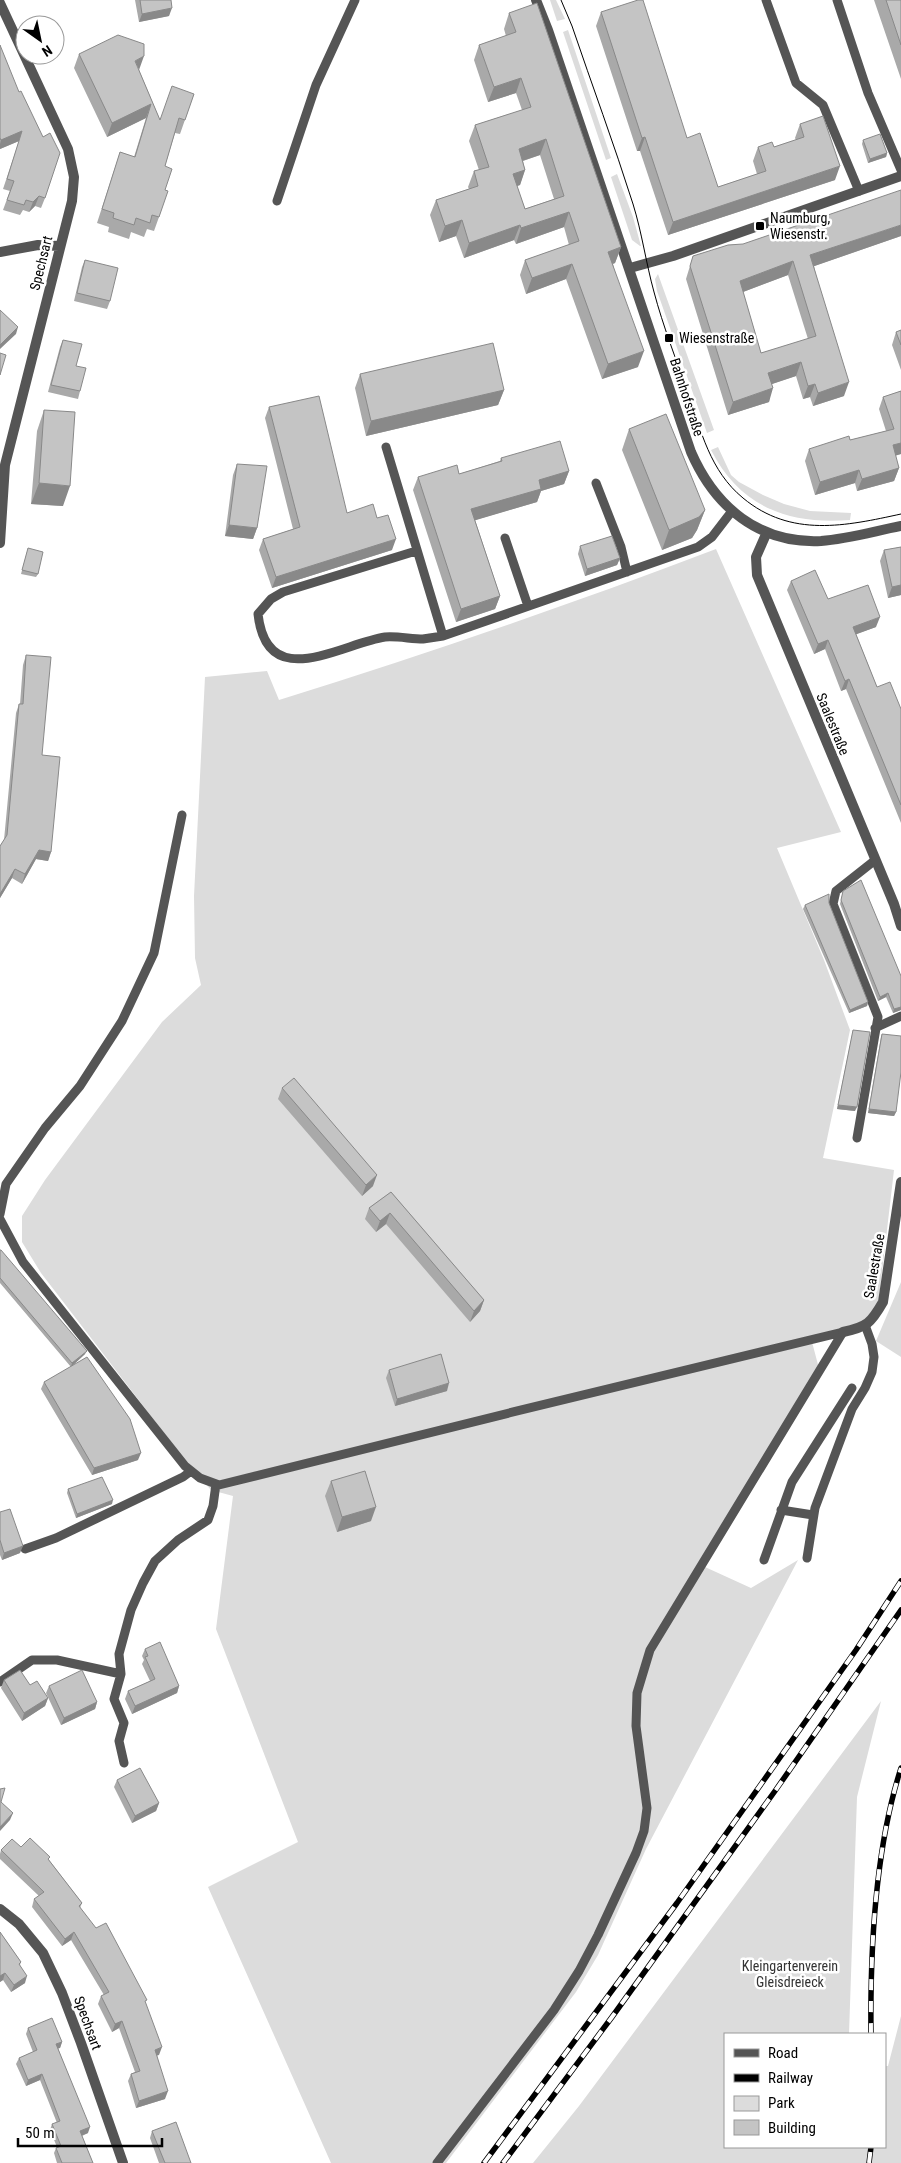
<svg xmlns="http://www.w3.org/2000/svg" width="901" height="2163" viewBox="0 0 901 2163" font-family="'Roboto Condensed',sans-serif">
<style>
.green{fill:#dcdcdc}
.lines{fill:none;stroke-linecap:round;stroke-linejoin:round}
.service{stroke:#555;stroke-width:9}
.minor{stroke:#555;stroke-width:10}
.tram{stroke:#000;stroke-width:1}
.rail-casing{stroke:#000;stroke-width:5.5}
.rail{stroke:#fff;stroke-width:4;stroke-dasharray:11;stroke-linecap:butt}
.wall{fill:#a9a9a9;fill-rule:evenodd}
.shaded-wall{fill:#898989}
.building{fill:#c4c4c4;stroke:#898989;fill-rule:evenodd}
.poi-dot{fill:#000;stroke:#fff;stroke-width:2}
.labels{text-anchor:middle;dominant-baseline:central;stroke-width:5;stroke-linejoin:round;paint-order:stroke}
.poi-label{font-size:14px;fill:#000;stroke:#fff;text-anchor:start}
.street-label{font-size:14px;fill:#000;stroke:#fff}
.park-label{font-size:14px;fill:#333;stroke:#fff}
</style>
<rect width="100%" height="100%" fill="#fff"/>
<!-- green -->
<path class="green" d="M550,0H556L565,19L557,21Z
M568,30L611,158L606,160L563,32Z
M617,174L633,217L641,246H640L632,240L611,177Z
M658,274L714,430L707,433L657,291L655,279Z
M718,447L731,475L739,482L763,495L784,504L810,511L851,513L850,520C789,525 740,507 711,450Z
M716,549L841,832L777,848L824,960L850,1030L823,1158L894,1170L879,1298L872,1320L812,1342L821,1376L705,1567L751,1588L798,1560L646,1849L598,1955L576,1992L446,2163H331L208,1887L298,1842L216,1629L233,1496L211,1490L191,1468L41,1273L22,1242V1216L45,1180L162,1022L201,985L195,958L194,896L205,677L267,671L279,700C426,654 572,604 716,549Z
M901,1282V1357L876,1341Z
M881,1701L857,1797L849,2034H725V2147H885V2066H888L901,2016V2163H533L579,2106Z"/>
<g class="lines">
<!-- service -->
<path class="service" d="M766,0L796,83L823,105L859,191
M837,0L868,93L901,170
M277,201L316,85L355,0
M386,447L443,636
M596,483L621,547L627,572
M505,538L528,606
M416,551L283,592L271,599L258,614C267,694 340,644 385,637C398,636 411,639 423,639C430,638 436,637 443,636L698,547L712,537L732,511
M875,1028L901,1016
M857,1138L878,1017L833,904L836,891L874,861
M0,1214L6,1184L45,1128L80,1086L122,1021L154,953L182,815
M0,1219L23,1262L185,1466L200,1478L219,1485L509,1413L843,1332
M781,1510L813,1515
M25,1549L56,1538L183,1477L191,1471
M807,1558L815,1508L852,1409L865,1388L872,1372L874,1357L872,1344L865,1325
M764,1560L792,1482L852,1388
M121,1674L114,1699L124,1723L119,1741L124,1763
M0,1682L32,1660H57L121,1674L119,1654L131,1610L143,1583L155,1561L178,1540L208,1520L213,1506L216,1484
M437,2163L554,2010L579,1971L598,1935L636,1853L644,1831L647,1808L636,1726L637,1693L650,1650L843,1332"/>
<!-- minor -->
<path class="minor" d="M536,0L548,30L691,452C715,507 759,544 821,541C848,539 875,531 901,526
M0,3L68,149L74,177L72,201L5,465L0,543
M0,252L38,245L59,246
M630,268L673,256L901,176
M767,532L756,557L757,575L894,904L901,926
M843,1332C867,1327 871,1323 883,1302L901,1182
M0,1909L19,1924L43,1953L62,1993L81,2043L123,2163"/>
<!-- tram -->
<path class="tram" d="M561,0L572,26C592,85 614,144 633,204C642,233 646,263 654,292C663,326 676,359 688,393C701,431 710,471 743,498C791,538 846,526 901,514"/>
<defs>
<path id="rail" d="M871,2034C870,1949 875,1849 901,1768
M484,2163L677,1903L856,1650L901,1581
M503,2163L612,2017L775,1791L901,1610
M869,2163L871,2147"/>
</defs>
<!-- rail casing -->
<use href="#rail" class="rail-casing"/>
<!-- rail -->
<use href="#rail" class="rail"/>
</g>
<!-- wall -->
<path class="wall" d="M135,0H171L169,16L139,22Z
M874,0H901V79Z
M601,12L687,138L718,187L757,174L753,161L758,147H774L796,140L795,138L800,124L835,180L668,235L640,151H637L596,26Z
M509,13L621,247L615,263L613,264L638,367L602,379L566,279L526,294L520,275L525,260L569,245L564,227L516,244L514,240L464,258L456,236L439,242L430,215L436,200L469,189L468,187L474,171L479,170L469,141L475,125L522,110L516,93L488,102L474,60L479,45L506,36L504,29ZM540,155L554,199L525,209L517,186L520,185L525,170L523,161Z
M0,45L45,198L41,208L35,206L29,212L23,210L20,215L3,210L10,191L3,189L19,141L0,149Z
M79,54L139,70L160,120L194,94L180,134L175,133L165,166V190L159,217L154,231L147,229L144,237L131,232L129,239L108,232L109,227L97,223L120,152L134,157L146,118L107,137L74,68Z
M863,140L887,153L886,157L868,163L862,144Z
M901,236L814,266L844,396L813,406L810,397L803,399L796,376L772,384L769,402L728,415L686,279L693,256ZM788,275L808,339L761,353L743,292Z
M85,260L110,301L107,309L74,301L82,267Z
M901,330V370L892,345L896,332Z
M63,340L76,366L80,391L78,399L48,392L60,347Z
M360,374L504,390L498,405L366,436L355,388Z
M901,391V454L895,455L899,468L894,481L857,491L855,483L815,495L805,461L809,449L850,440L886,431L879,409L883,397Z
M269,407L347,513L377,518L392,550L272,588L259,550L263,539L293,529L265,418Z
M44,410L63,506L31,504L37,431Z
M629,429L705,510L697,530L692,538L662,550L622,450Z
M501,458L569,471L564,484L541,491L537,502L475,520L500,596L495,609L456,622L413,490L418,477L459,474L500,461Z
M237,464L257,528L253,539L225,536L233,475Z
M580,546L620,558L617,565L585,576L578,554Z
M901,547V595L888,598L880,561L884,550Z
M28,548L38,574L36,577L21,574Z
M791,581L828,599L876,627L856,634L877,687L901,709V823L846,689L841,691L825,649L814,654L787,590Z
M26,655L42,755L51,852L48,861L36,859L22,884L12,878L0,898V846L4,840L16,713L19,704H20L23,665Z
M843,891L901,976V1010L893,1013L886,997L878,1001L840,904Z
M829,903L868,1002L867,1006L849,1013L803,909L805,905Z
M853,1030L855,1111L837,1109Z
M882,1034L896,1112L894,1116L868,1113L881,1037Z
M282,1088L373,1186L362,1196L278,1099Z
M391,1192L484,1300L480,1311L470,1322L386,1224L376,1232L365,1219L369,1208Z
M0,1250L85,1354L71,1367L138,1460L92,1475L41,1389L44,1382L71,1367L0,1283Z
M389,1370L447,1391L395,1406L386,1378Z
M331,1481L371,1521L337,1532L325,1496Z
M68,1489L112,1504L76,1518L67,1493Z
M0,1512L20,1553L2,1560L0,1555Z
M145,1649L179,1686L177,1693L132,1714L125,1699L128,1691L150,1681L142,1664L144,1660L142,1656Z
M4,1680L30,1685L48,1698L45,1706L22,1721L1,1688Z
M49,1686L97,1702L95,1709L61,1725L46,1693Z
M117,1780L159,1803L156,1811L132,1823L114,1787Z
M21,1847L49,1860L82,1903L80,1908L146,2004L159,2055H157L165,2099L136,2108L128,2081L131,2074L135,2072L119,2028L112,2032L98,2004L101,1996L104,1995L71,1940L62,1946L32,1907L34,1899L39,1896L0,1859V1854L1,1850Z
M0,1932L21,1962L20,1965L25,1983L11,1992L3,1980L0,1982Z
M28,2028L62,2042L60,2048H58L88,2133L82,2136L93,2163H57L54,2153L56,2148L57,2147L50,2130L52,2124L57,2123L40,2080L26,2086L16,2064L19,2058L33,2052L26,2034Z
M152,2131L191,2163H159L150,2138Z"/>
<!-- shaded-wall -->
<path class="shaded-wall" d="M172,8L169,16L139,22L142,14Z
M144,56L139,70L135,61Z
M521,78L516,93L488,102L494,87Z
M151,104L146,118L107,137L112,123Z
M22,131L19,141L0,149V144L1,140Z
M645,137L640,151H637L642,138Z
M546,139L540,155L513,164L519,149Z
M887,153L886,157L868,163L870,159Z
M840,166L835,180L668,235L673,222Z
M525,170L520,185L508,189L513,174Z
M39,196L35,206L29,212L33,202Z
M569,212L564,227L516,244L521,228Z
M462,220L456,236L439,242L445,226Z
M520,225L514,240L464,258L469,243Z
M901,225V236L806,269L810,255Z
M621,247L615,263L603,267L608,252Z
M793,261L788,275L735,295L740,281Z
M572,264L566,279L526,294L532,278Z
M18,327L16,334L0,349V345Z
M644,351L638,367L602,379L608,364Z
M801,362L796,376L763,387L768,373Z
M849,382L844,396L813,406L818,393Z
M815,384L810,397L803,399L808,386Z
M773,388L769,402L728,415L733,402Z
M504,390L498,405L366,436L371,421Z
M901,443V454L888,458L893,445Z
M899,468L894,481L857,491L862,479Z
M859,470L855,483L815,495L820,482Z
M569,471L564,484L541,491L537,502L466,523L471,509L539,480Z
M39,483L70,486L63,506L31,504Z
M705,510L697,530L692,538L662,550L669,530Z
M229,525L257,528L253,539L225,536Z
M396,539L392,550L272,588L276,577Z
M620,558L617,565L585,576L587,569Z
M901,585V595L888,598L892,587Z
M500,596L495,609L456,622L461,609Z
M880,617L876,627L849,637L853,627Z
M828,640L825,649L814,654L818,644Z
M849,679L846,689L841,691L845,681Z
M39,850L51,852L48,861L36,859L22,884L25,874Z
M15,869L12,878L0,898V894Z
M888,993L886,997L878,1001L880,997Z
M868,1002L867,1006L849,1013L850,1010Z
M901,1007V1010L893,1013L894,1009Z
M838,1105L857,1107L855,1111L837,1109Z
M869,1109L896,1112L894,1116L868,1113Z
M377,1175L373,1186L362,1196L366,1185Z
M390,1213L386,1224L376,1232L380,1221Z
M484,1300L480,1311L470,1322L474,1311Z
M87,1351L85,1354L71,1367L72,1363Z
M449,1383L447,1391L395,1406L397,1399Z
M141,1453L138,1460L92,1475L94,1468Z
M113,1500L112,1504L76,1518L77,1514Z
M376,1507L371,1521L337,1532L342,1517Z
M23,1546L20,1553L2,1560L4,1553Z
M179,1686L177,1693L132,1714L135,1706Z
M48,1698L45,1706L22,1721L24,1713Z
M97,1702L95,1709L61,1725L64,1718Z
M159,1803L156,1811L132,1823L135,1816Z
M13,1813L10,1820L0,1831V1827Z
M74,1932L71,1940L62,1946L65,1939Z
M5,1973L3,1980L0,1982V1976Z
M27,1976L25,1983L11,1992L14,1985Z
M122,2021L119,2028L112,2032L115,2024Z
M62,2042L60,2048L54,2050L56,2044Z
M162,2047L159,2055L152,2057L155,2050Z
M42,2074L40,2080L26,2086L28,2080Z
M168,2091L165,2099L136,2108L139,2101Z
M90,2127L88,2133L78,2137L80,2131Z"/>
<!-- building -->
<path class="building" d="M140,0H171L172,8L142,14Z
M638,0H643L687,138L700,133L718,187L766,171L758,147L772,142L774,147L804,137L800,124L823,116L840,166L673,222L645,137L642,138L601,12Z
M886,0H901V45Z
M537,3L621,247L608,252L644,351L608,364L572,264L532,278L525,260L579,241L569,212L521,228L520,225L469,243L462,220L445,226L436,200L478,186L474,171L489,167L475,125L531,107L521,78L494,87L479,45L516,32L509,13ZM546,139L564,196L525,209L513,174L525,170L519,149Z
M118,35L144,44V56L135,61L160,120L172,86L194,94L185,120L179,118L165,166L172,169L165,190L168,191L159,217L152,215L150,223L136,218L134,225L113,218L114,213L102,209L120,152L135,157L151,104L112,123L79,54Z
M0,45L19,92L21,91L43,137L50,133L60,153L45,198L39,196L33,202L26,200L24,205L7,200L14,181L7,179L22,131L1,140L0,138Z
M880,134L887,153L870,159L863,140Z
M901,190V225L810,255L849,382L818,393L815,384L808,386L801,362L768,373L773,388L733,402L690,266L693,256L728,245L743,244ZM793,261L816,336L761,353L740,281Z
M85,260L118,268L110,301L77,293Z
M0,310L18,327L0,345Z
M901,330V345L896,332Z
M63,340L82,344L76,366L86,368L80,391L51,385Z
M493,343L504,390L371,421L360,374Z
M0,353L6,355L0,375Z
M901,391V443L893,445L899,468L862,479L859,470L820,482L809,449L849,436L850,440L894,429L883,397Z
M319,396L347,513L373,504L377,518L388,515L396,539L276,577L263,539L300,527L269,407Z
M44,410L75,412L70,486L39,483Z
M666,414L705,510L699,517L669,530L629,429Z
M560,441L569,471L539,480L541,489L471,509L500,596L461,609L418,477L457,465L459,474L502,461L501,458Z
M237,464L267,466L257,528L229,525Z
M612,536L620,558L587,569L580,546Z
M901,547V585L892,587L884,550Z
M28,548L43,552L38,574L22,570Z
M815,570L828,599L868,585L880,617L853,627L877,687L890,682L901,709V805L849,679L845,681L828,640L818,644L791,581Z
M26,655L51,657L42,755L60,757L51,852L39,850L25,874L15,869L0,894V846L7,835L19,704H23Z
M861,880L901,976V1007L894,1009L888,993L880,997L841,900L843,891Z
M829,894V903L868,1002L850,1010L805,905Z
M853,1030L870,1032L857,1107L838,1105Z
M882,1034L901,1036V1072L896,1112L869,1109Z
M294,1078L377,1175L366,1185L282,1088Z
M391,1192L484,1300L474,1311L390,1213L380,1221L369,1208Z
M0,1250H1L87,1351L72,1363L0,1278Z
M441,1354L449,1383L397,1399L389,1370Z
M87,1357L130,1419L141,1453L94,1468L44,1382Z
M365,1471L376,1507L342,1517L331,1481Z
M102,1477L113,1500L77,1514L68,1489Z
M10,1509L23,1546L4,1553L0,1540V1512Z
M160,1642L179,1686L135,1706L128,1691L155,1679L145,1657L148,1656L145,1649Z
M20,1670L30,1685L37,1681L48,1698L24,1713L4,1680Z
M82,1670L97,1702L64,1718L49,1686Z
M140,1768L159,1803L135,1816L117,1780Z
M5,1788L1,1802L13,1813L0,1827V1789Z
M30,1838L50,1857L48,1859L82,1903L79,1906L96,1928L106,1923L147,2000L145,2001L162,2047L155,2050L168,2091L139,2101L131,2074L140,2071L122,2021L115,2024L101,1996L109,1992L74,1932L65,1939L34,1899L44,1892L1,1850L12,1839L21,1847Z
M0,1932L21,1962L19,1964L27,1976L14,1985L5,1973L0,1976Z
M52,2018L62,2042L56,2044L90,2127L80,2131L93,2163H62L56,2148L61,2146L52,2124L60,2121L42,2074L28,2080L19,2058L37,2050L28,2028Z
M176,2122L191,2163H165L152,2131Z"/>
<!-- markers -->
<g class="poi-dot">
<rect x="755" y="221" width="10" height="10" rx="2.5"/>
<rect x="664" y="333" width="10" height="10" rx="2.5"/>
</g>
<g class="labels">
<!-- poi labels -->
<g class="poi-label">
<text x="770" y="218">Naumburg,<tspan x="770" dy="16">Wiesenstr.</tspan></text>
<text x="679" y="338">Wiesenstraße</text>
</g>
<!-- street labels -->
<g class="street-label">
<text transform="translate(41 263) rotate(-76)">Spechsart</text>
<text transform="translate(687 397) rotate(72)">Bahnhofstraße</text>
<text transform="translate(833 724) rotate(68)">Saalestraße</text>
<text transform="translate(874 1266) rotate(-80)">Saalestraße</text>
<text transform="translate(88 2023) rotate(70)">Spechsart</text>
</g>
<!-- park labels -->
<g class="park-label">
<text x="790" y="1966">Kleingartenverein<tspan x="790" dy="16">Gleisdreieck</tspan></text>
</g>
</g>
<!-- legend -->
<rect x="724" y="2033" width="162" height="115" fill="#ffffff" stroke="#999999"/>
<rect x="734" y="2049" width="25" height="8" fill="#555555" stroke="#999999"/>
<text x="768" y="2058" font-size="15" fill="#000000">Road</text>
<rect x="734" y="2074" width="25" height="8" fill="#000000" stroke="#999999"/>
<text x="768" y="2083" font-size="15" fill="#000000">Railway</text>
<rect x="734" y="2096" width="25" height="15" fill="#dcdcdc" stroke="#999999"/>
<text x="768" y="2108" font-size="15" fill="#000000">Park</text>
<rect x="734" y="2120" width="25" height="15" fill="#c4c4c4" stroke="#999999"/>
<text x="768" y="2133" font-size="15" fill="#000000">Building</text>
<!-- north arrow -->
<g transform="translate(40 40) rotate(147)"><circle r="24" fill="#ffffff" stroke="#999999"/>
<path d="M0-4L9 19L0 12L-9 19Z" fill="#000000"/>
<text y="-8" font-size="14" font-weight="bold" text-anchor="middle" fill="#000000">N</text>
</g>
<!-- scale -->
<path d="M18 2138v8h144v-8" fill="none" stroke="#000000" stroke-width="2.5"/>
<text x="25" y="2138" font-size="15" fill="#000000" stroke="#ffffff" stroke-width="4" paint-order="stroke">50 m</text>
</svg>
